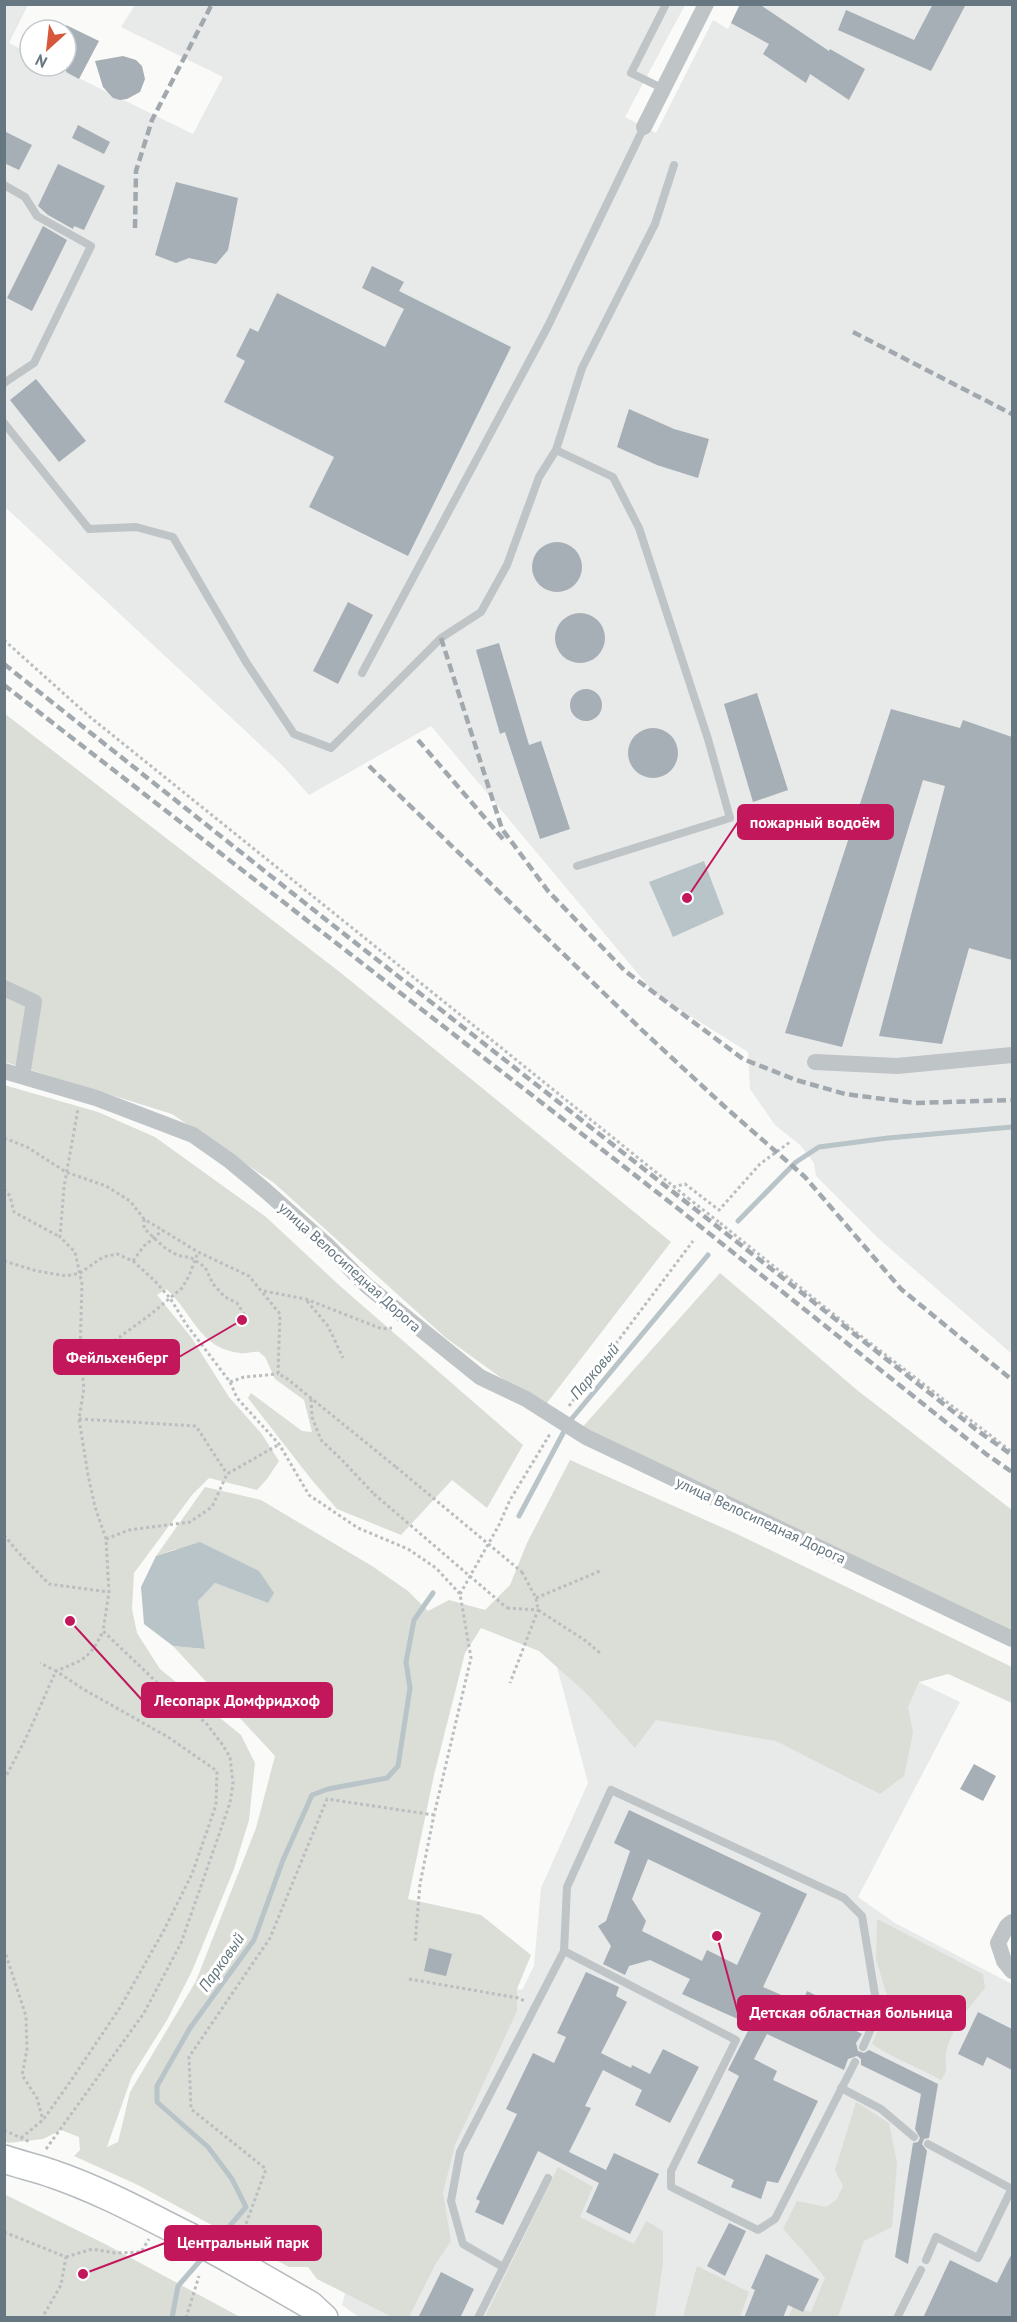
<svg xmlns="http://www.w3.org/2000/svg" width="1017" height="2322" viewBox="0 0 1017 2322" font-family="'PT Sans',sans-serif">
<style>
.built{fill:#e8e9e9}
.green{fill:#daded7}
.water{fill:#b8c4c8}
.lines{fill:none;stroke-linecap:round;stroke-linejoin:round}
.stream{stroke:#b8c4c8;stroke-width:5}
.building{fill:#a6afb5;fill-rule:evenodd}
.primary-casing{stroke:#b5babe;stroke-width:30}
.path{stroke:#babec0;stroke-width:3;stroke-dasharray:3 3;stroke-linecap:butt}
.lane{stroke:#bfc4c7;stroke-width:8}
.street{stroke:#bfc4c7;stroke-width:16}
.primary{stroke:#fff;stroke-width:27}
.rail{stroke:#a1a9ae;stroke-width:4.5;stroke-dasharray:9 4.5;stroke-linecap:butt}
.primary-bridge-casing{stroke:#b5babe;stroke-width:30;stroke-linecap:butt}
.path-bridge{stroke:#babec0;stroke-width:3;stroke-dasharray:3 3;stroke-linecap:butt}
.primary-bridge{stroke:#fff;stroke-width:27}
.labels{text-anchor:middle;dominant-baseline:central;stroke-width:6;stroke-linejoin:round;paint-order:stroke}
.street-label{font-size:15px;fill:#667781;stroke:#fff}
.water-label{font-size:16px;font-style:italic;fill:#62757a;stroke:#fff}
.leader{fill:none;stroke:#c2185b;stroke-width:2}
.callout-dot{fill:#c2185b;stroke:#fff;stroke-width:2}
.callout{fill:#c2185b;stroke:#c2185b;stroke-width:2}
.callout-label{font-size:16px;text-anchor:middle;font-weight:bold;fill:#fff}
</style>
<rect width="100%" height="100%" fill="#fafaf8"/>
<!-- built -->
<path class="built" d="M4,5H28L9,43L30,54V66H54L193,134L223,77L121,27L135,5H685L625,117L656,133L713,20L728,29L740,5H1012V1354L878,1238L816,1176L814,1163L800,1145L775,1125L750,1089L748,1052L655,994L431,726L309,795L283,766L5,507Z
M620,1538L960,1702L858,1897L895,1923L1012,1984V2317L360,2318L342,2305L384,2140L446,1977L522,1990L534,1966L541,1888L588,1783L557,1667Z"/>
<!-- green -->
<path class="green" d="M4,713L341,973L671,1242L543,1408L446,1338L274,1183L172,1114L5,1062Z
M4,1085L98,1112L155,1137L266,1217L340,1286L523,1445L487,1508L452,1480L401,1535L337,1509L311,1479L248,1398L251,1393L302,1431L312,1432L304,1400L275,1379L265,1357L259,1352C253,1351 247,1354 240,1353C199,1349 192,1311 166,1289L157,1295L191,1337L229,1397L261,1433L279,1461L267,1479L257,1490L209,1478L192,1495L134,1573L132,1609L137,1633L160,1669L241,1735L255,1763L249,1820L234,1869L192,1971L167,2020L132,2076L107,2147L118,2142L130,2092L196,1981L256,1828L275,1756L173,1646L205,1649L198,1601L215,1583L268,1603L176,1549L156,1556L205,1487L261,1500L372,1566L408,1591L428,1611L449,1600L485,1610L510,1585L527,1543L570,1460L737,1534L1012,1667V1703L948,1674L919,1682L908,1707L913,1733L904,1776L880,1794L776,1741L656,1720L635,1748L586,1693L539,1651L481,1628L465,1653L434,1775L408,1899L481,1915L531,1955L517,1989V2011L455,2145L443,2193L451,2241L435,2265L409,2317H392L317,2279L308,2267H289L138,2185L74,2156L80,2150L79,2137L61,2130L43,2139L8,2143L5,2141Z
M720,1273L857,1390L1012,1510V1636L579,1431Z
M877,1919L983,1974L985,1988C971,2005 950,2030 946,2053C944,2065 950,2069 941,2080C918,2067 894,2059 872,2044L889,2003L876,1959Z
M856,2102L889,2123L897,2163L892,2227L864,2241L838,2317H788L793,2307L811,2312L825,2278L805,2253L783,2229L797,2201L826,2207L837,2199L843,2186L835,2170Z
M558,2167L593,2187L580,2217L634,2244L646,2221L663,2231V2263L655,2317H485Z
M4,2194L107,2245L240,2317H5Z
M697,2266L749,2292L740,2317H683Z"/>
<!-- water -->
<path class="water" d="M704,861L724,914L673,937L649,882Z
M200,1542L259,1571L274,1593L268,1603L215,1583L198,1601L205,1649L173,1646L144,1624L141,1587L156,1556Z"/>
<g class="lines">
<!-- stream -->
<path class="stream" d="M738,1221L796,1162L819,1147L888,1138L1012,1127
M519,1516L569,1422L708,1255
M215,2243L246,2207L232,2179L208,2147L157,2102V2086L190,2028L254,1940L283,1860L312,1795L328,1789L387,1778L398,1766L410,1688L406,1662L414,1620L433,1593
M172,2318L178,2286L205,2255"/>
</g>
<!-- building -->
<path class="building" d="M740,4H759L829,51L830,49L865,69L849,100L810,74L806,83L763,54L769,44L731,23Z
M933,4H966L931,71L838,30L846,10L914,40Z
M66,25L99,41L79,79L66,72Z
M123,56L136,60L142,66L145,79L140,92L127,99L120,100L113,98L103,87L95,61Z
M78,125L110,142L104,154L72,138Z
M4,131L32,145L19,170L4,163Z
M58,164L105,186L84,230L74,226L73,229L48,215L38,206Z
M176,182L238,198L228,250L216,264L189,258L176,263L155,255Z
M43,226L67,240L32,311L7,298Z
M372,266L404,282L399,291L511,347L408,556L309,507L334,457L224,402L245,361L236,356L250,328L258,332L277,293L385,347L404,309L362,288Z
M36,379L86,441L59,462L10,400Z
M629,409L674,429L709,439L698,478L657,465L617,447Z
M532 567a25 25 0 1 1 50 0a25 25 0 1 1-50 0Z
M348,602L373,615L338,684L313,671Z
M555 638a25 25 0 1 1 50 0a25 25 0 1 1-50 0Z
M499,643L529,745L541,741L570,829L540,839L505,732L500,734L476,650Z
M570 705a16 16 0 1 1 32 0a16 16 0 1 1-32 0Z
M757,693L788,790L753,802L724,704Z
M891,709L960,728L963,720L1012,737V960L969,948L942,1044L879,1036L945,786L923,780L842,1047L785,1033Z
M628 753a25 25 0 1 1 50 0a25 25 0 1 1-50 0Z
M974,1764L996,1776L983,1801L960,1789Z
M629,1810L807,1894L763,1987L802,2004L807,1991L847,2011L841,2023L862,2034L856,2043L858,2051L864,2053L869,2050L938,2084L929,2138L924,2139L922,2144L927,2151L908,2264L895,2257L913,2143L918,2142L920,2138L915,2129L921,2094L861,2065V2059L857,2056L848,2059L844,2070L767,2034L754,2059L777,2071L773,2080L818,2101L778,2183L767,2181L761,2199L731,2187L734,2180L697,2163L739,2076L728,2070L751,2025L682,1994L690,1979L650,1960L629,1966L625,1975L603,1964L611,1946L598,1926L606,1921L630,1851L614,1843ZM648,1859L761,1913L737,1965L707,1950L702,1961L642,1931L646,1921L632,1899Z
M429,1948L452,1954L446,1976L424,1971Z
M586,1972L619,1987L616,1996L627,2002L601,2053L631,2068L632,2065L650,2074L663,2049L699,2067L670,2123L635,2105L642,2090L603,2070L585,2106L591,2108L569,2152L606,2170L614,2153L659,2174L630,2234L586,2212L599,2183L538,2151L503,2225L475,2212L480,2201L476,2199L517,2114L506,2109L533,2053L554,2063L566,2037L557,2033Z
M978,2012L1012,2029V2070L987,2057L983,2066L958,2054Z
M729,2223L746,2231L725,2276L707,2266Z
M1012,2253V2318H923L950,2260L997,2283Z
M766,2254L819,2279L803,2312L788,2305L783,2318H744L755,2290L751,2288Z
M441,2272L474,2289L460,2318H418Z"/>
<g class="lines">
<defs>
<path id="primary" d="M4,2159C21,2165 37,2168 53,2174C100,2190 144,2214 188,2236
M230,2259L310,2305L324,2318"/>
</defs>
<!-- primary casing -->
<use href="#primary" class="primary-casing"/>
<!-- path -->
<path class="path" d="M4,640L90,717L688,1198
M4,1138L27,1147L66,1172L106,1186L130,1201L144,1219L198,1252L249,1276L280,1314L278,1374L285,1377L396,1467
M673,1187L685,1184L719,1210L760,1164L790,1142
M4,1189L10,1196L14,1212L60,1237
M144,1219V1228C157,1241 172,1258 190,1257L205,1267L213,1284L225,1297L237,1303L249,1322
M720,1223L857,1333L1012,1452
M4,1261L37,1271L66,1276L80,1273L103,1257L117,1254L133,1261L154,1280L170,1298L186,1324L230,1382L237,1398L279,1444L309,1495L358,1528L408,1549L436,1568L460,1594L471,1658L434,1815L420,1884L415,1943
M133,1261L144,1246L163,1230
M264,1291L306,1299L382,1329L392,1328
M307,1301L328,1326L343,1358
M80,1352L110,1344L151,1314L182,1288L189,1276L198,1252
M230,1382L244,1377L278,1374
M311,1399L312,1417L321,1440L339,1457L374,1494
M569,1406L693,1241
M79,1419L196,1426L227,1474
M4,1535L17,1551L49,1584L109,1592
M106,1539L129,1530L190,1522L212,1507L227,1474L278,1445
M522,1572L536,1598L538,1610L586,1641L600,1653
M460,1594L499,1525L510,1500L550,1434
M536,1598L600,1571
M507,1608L538,1610L510,1683
M4,1780L26,1738L56,1671L40,1663
M4,1949L26,2016L27,2050L22,2075L37,2098L43,2120
M409,1979L518,1998L525,2001
M4,2130L30,2142
M21,2138L43,2120L70,2082L121,2006L163,1932L192,1874L216,1805L217,1771L168,1737L83,1689L56,1671C83,1660 90,1659 103,1631
M46,2149L144,2013L181,1943L230,1803L233,1783L230,1757L222,1744L206,1723L167,1692L103,1631L109,1592L106,1539L95,1507L88,1475L79,1419L84,1388L80,1352L82,1284L75,1252L60,1237L64,1187L78,1109
M4,2232L66,2257L61,2285L42,2318
M242,2235L266,2169L191,2109L189,2057L270,1938L327,1799L434,1815
M66,2257L92,2249L115,2253L141,2252L149,2239
M186,2318L199,2276"/>
<!-- lane -->
<path class="lane" d="M664,89L631,73L666,4
M4,185L25,197L37,216L91,246L34,363L4,383
M4,423L89,529L136,527L173,537L246,662L294,734L331,748L441,638L481,612L507,565L539,477L556,450L582,368L655,224L674,165
M556,450L613,477L639,528L708,739L730,818L577,866
M362,673L548,326L644,127
M564,1951L736,2040L671,2171V2187L758,2230L775,2219L855,2062
M841,2088L881,2109L914,2137
M928,2144L1012,2189
M926,2260L936,2237L978,2258L1012,2188
M503,2267L463,2244L451,2201L460,2152L564,1951L567,1887L611,1790L844,1898L862,1916L878,2013L863,2047
M478,2318L548,2178
M897,2318L921,2270"/>
<!-- street -->
<path class="street" d="M644,127L706,4
M4,988L34,1002L22,1076
M815,1062L897,1066L1012,1055
M4,1071L96,1098L193,1135L230,1161L266,1191L328,1246L366,1285L480,1377L526,1399L586,1437L1012,1639
M1012,1922L1007,1926L998,1943L1004,1961L1012,1971"/>
<!-- primary -->
<use href="#primary" class="primary"/>
<!-- rail -->
<path class="rail" d="M135,228L136,171L152,120L212,4
M853,332L1012,414
M441,638L502,829L548,891L625,971L743,1059L796,1080L845,1094L915,1103L1012,1100
M4,664L320,915L978,1431L1012,1455
M4,685L676,1207L986,1454L1012,1472
M418,740L503,839
M369,766L643,1031L725,1107L805,1177L901,1289L1012,1380"/>
<defs>
<path id="primary-bridge" d="M188,2236L230,2259"/>
</defs>
<!-- primary-bridge casing -->
<use href="#primary-bridge" class="primary-bridge-casing"/>
<!-- path-bridge -->
<path class="path-bridge" d="M688,1198L720,1223
M396,1467L522,1572
M374,1494L507,1608"/>
<!-- primary-bridge -->
<use href="#primary-bridge" class="primary-bridge"/>
</g>
<g class="labels">
<!-- street labels -->
<g class="street-label">
<text transform="translate(350 1267) rotate(42)">улица Велосипедная Дорога</text>
<text transform="translate(761 1520) rotate(25)">улица Велосипедная Дорога</text>
</g>
<!-- water labels -->
<g class="water-label">
<text transform="translate(594 1371) rotate(-50)">Парковый</text>
<text transform="translate(221 1962) rotate(-55)">Парковый</text>
</g>
</g>
<!-- callouts -->
<path class="leader" d="M687 898L738 822M242 1320L179 1357M70 1621L142 1700M717 1936L738 2013M83 2274L165 2243"/>
<g class="callout-dot">
<circle cx="687" cy="898" r="6"/>
<circle cx="242" cy="1320" r="6"/>
<circle cx="70" cy="1621" r="6"/>
<circle cx="717" cy="1936" r="6"/>
<circle cx="83" cy="2274" r="6"/>
</g>
<g class="callout">
<rect x="738" y="805" width="155" height="34" rx="6"/>
<rect x="54" y="1340" width="125" height="34" rx="6"/>
<rect x="142" y="1683" width="190" height="34" rx="6"/>
<rect x="738" y="1996" width="227" height="34" rx="6"/>
<rect x="165" y="2226" width="156" height="34" rx="6"/>
</g>
<g class="callout-label">
<text x="815" y="828">пожарный водоём</text>
<text x="117" y="1363">Фейльхенберг</text>
<text x="237" y="1706">Лесопарк Домфридхоф</text>
<text x="851" y="2018">Детская областная больница</text>
<text x="243" y="2248">Центральный парк</text>
</g>
<!-- border -->
<rect width="1017" height="2322" fill="none" stroke="#667781" stroke-width="12"/>
<!-- north arrow -->
<g transform="translate(48 48) rotate(207)"><circle r="28" fill="#ffffff" stroke="#c2c9cd" stroke-width="1.5"/>
<path d="M0-4.5L10 22L0 15L-10 22Z" fill="#d7573b"/>
<text y="-9" font-size="16" font-weight="bold" text-anchor="middle" fill="#667781">N</text>
</g>
</svg>
